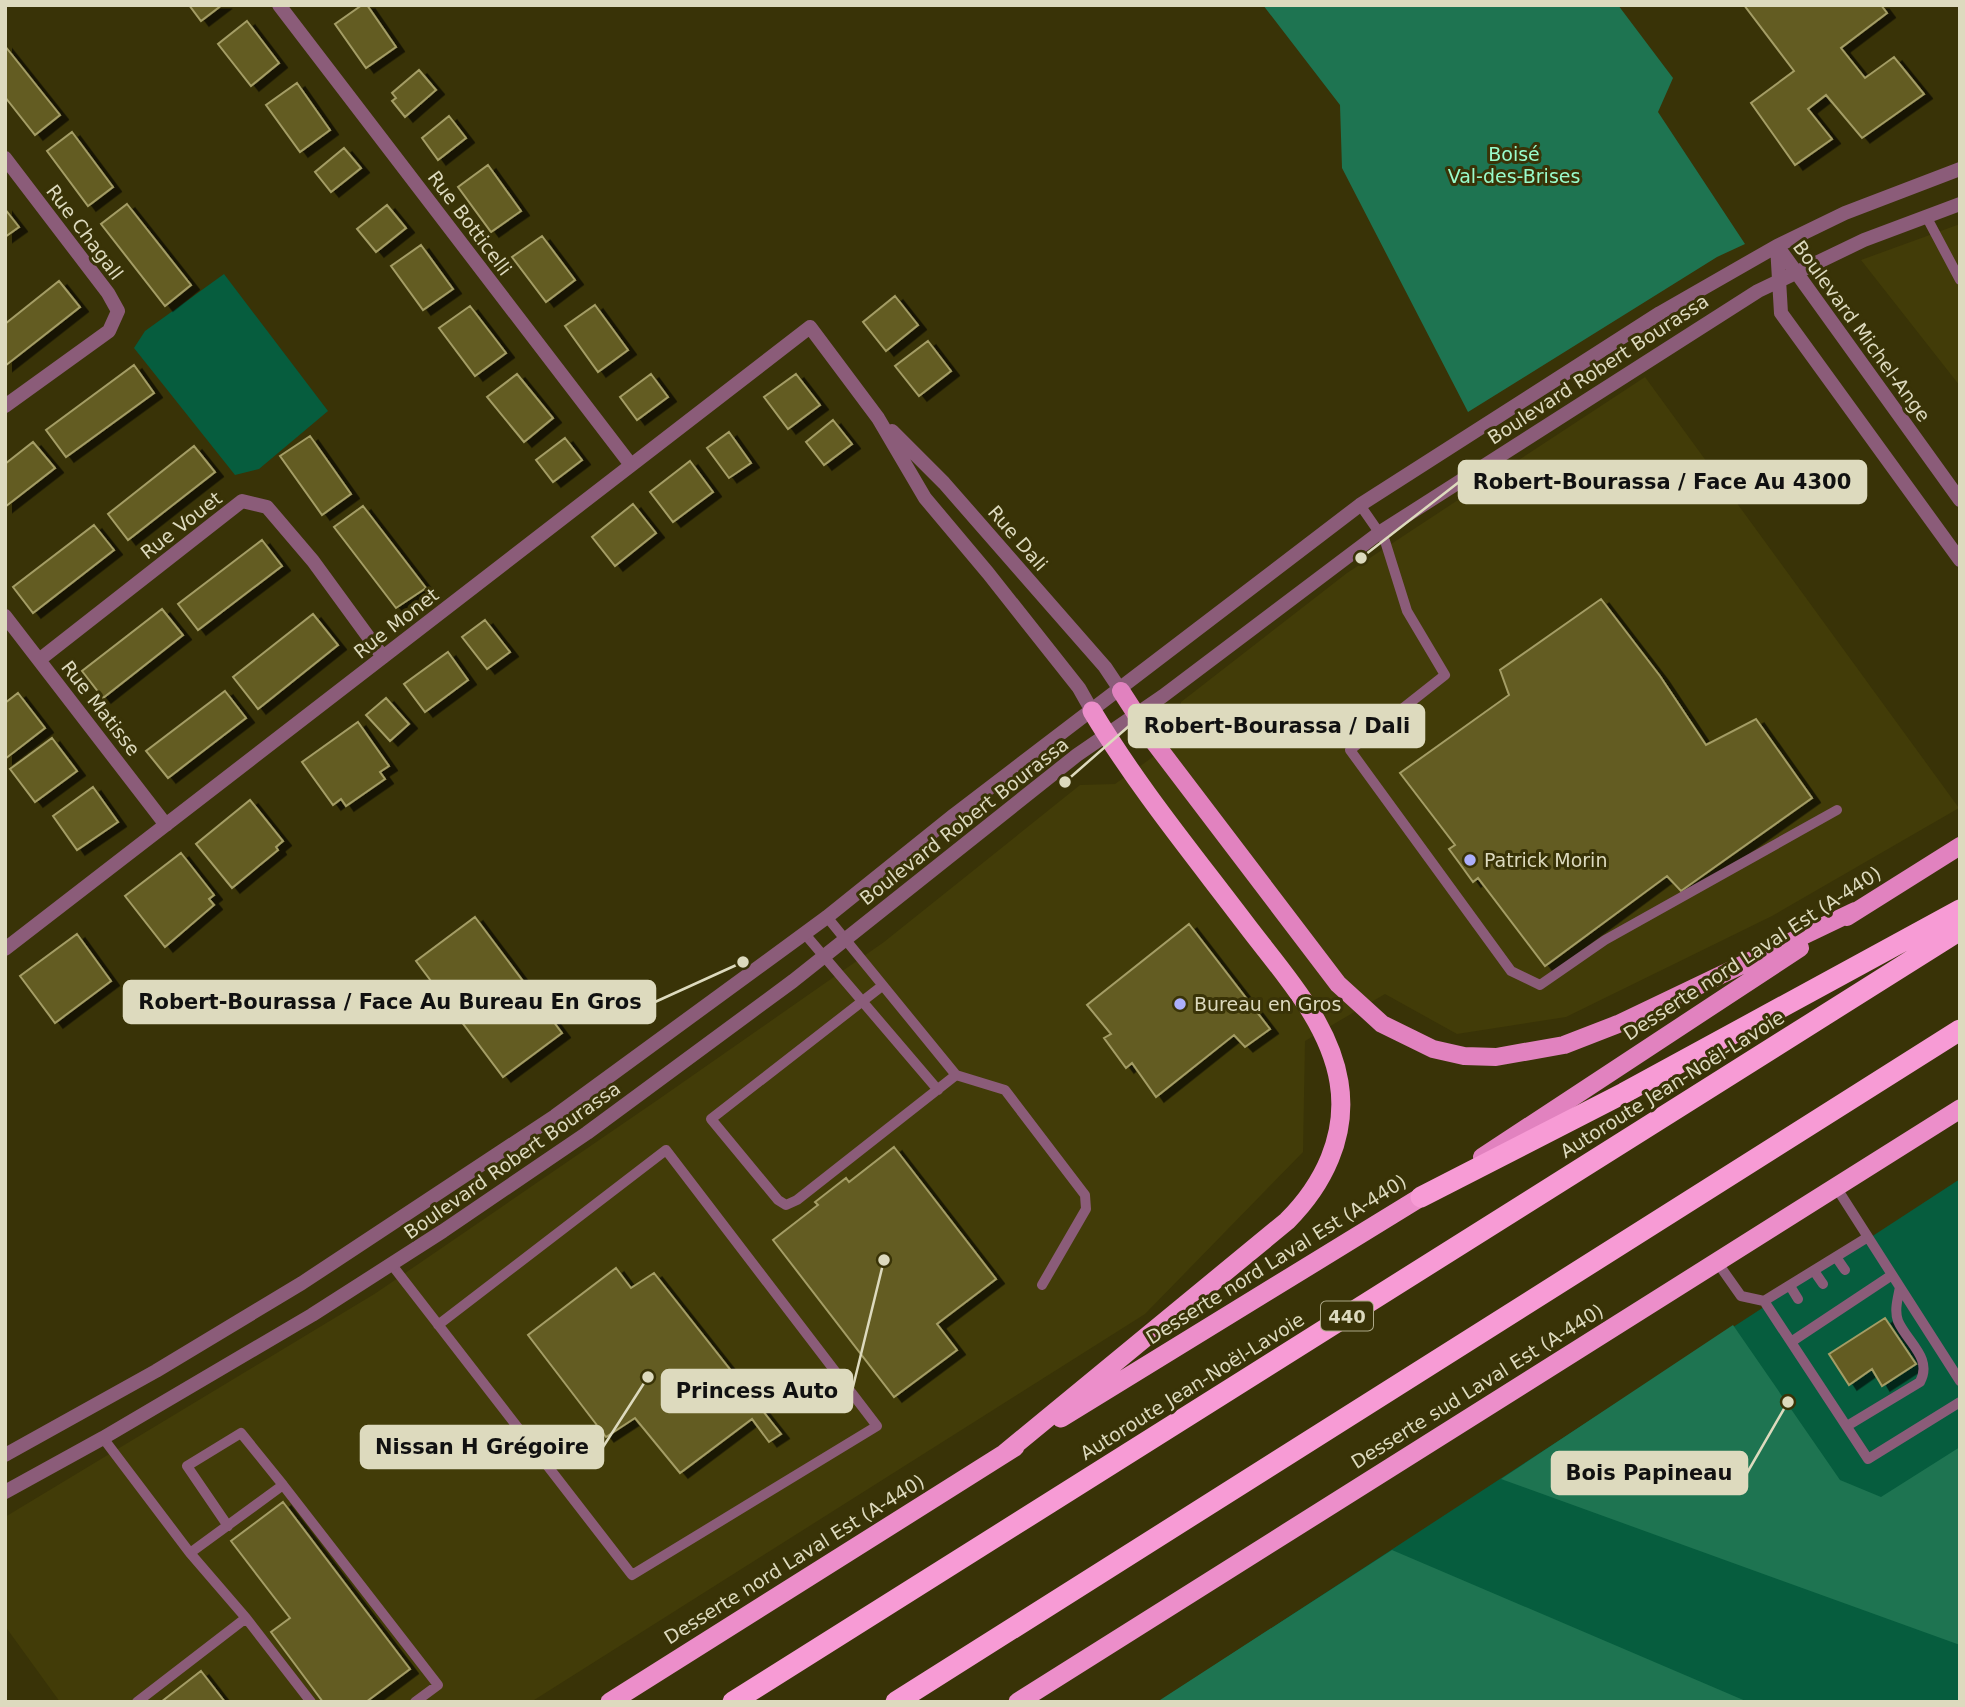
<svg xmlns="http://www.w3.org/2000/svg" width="1965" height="1707" viewBox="0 0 1965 1707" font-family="'DejaVu Sans',sans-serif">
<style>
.built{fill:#423c08}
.green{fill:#065d3e}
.forest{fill:#1e7451}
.building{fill:#635c24;stroke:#a49d65;stroke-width:2;filter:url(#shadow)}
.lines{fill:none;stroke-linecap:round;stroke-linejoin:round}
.service{stroke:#8b5c79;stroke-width:10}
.minor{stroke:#8b5c79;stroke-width:14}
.tertiary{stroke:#8b5c79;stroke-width:14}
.primary{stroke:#e182bf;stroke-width:18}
.trunk{stroke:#ec8eca;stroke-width:19}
.motorway{stroke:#f79bd5;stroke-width:21}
.poi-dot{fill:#acaffb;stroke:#393307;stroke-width:2.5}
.labels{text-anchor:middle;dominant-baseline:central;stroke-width:6;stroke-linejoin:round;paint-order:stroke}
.shield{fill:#393307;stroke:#aca887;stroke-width:2}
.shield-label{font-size:18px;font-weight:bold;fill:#dddabe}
.park-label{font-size:19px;fill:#99fccc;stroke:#393307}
.street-label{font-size:19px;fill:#dddabe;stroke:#393307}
.poi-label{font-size:19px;fill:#dddabe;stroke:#393307;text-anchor:start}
.leader{fill:none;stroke:#dddabe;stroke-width:2.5}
.callout-dot{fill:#dddabe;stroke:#393307;stroke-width:2.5}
.callout{fill:#dddabe;stroke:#dddabe;stroke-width:2.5}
.callout-label{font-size:21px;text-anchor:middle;font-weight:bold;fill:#111}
</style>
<defs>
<filter id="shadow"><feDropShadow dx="8" dy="4.5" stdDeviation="0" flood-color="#0009"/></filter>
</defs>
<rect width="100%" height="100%" fill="#393307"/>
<!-- built -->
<path class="built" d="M1960,224V386L1861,260Z
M1645,377L1959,808L1772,916L1566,1017L1457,1034L1385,994L1305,1041L1303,1152L1145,1314L531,1702H60L5,1626V1517L376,1293L659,1099L884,942L1080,785L1115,784L1178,739L1181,702L1347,573Z"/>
<!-- green -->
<path class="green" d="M224,274L328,411L259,469L235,475L134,348L145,331Z
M1960,1179V1702H1158Z"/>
<!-- forest -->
<path class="forest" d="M1263,5H1618L1673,78L1658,112L1745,244L1717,257L1468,412L1342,168L1340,105Z
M1733,1325L1840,1480L1881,1497L1960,1447V1645L1501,1479Z
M1392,1550L1748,1702H1157Z"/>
<!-- building -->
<path class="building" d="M189,5H222L201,21Z
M362,5H367L396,47L366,68L335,24Z
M1744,5H1881L1887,13L1841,48L1865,78L1894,57L1924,94L1862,138L1826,95L1808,109L1832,139L1795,165L1751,103L1794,71Z
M247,21L279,63L251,86L218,44Z
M5,46L60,115L35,135L5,97Z
M419,70L436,90L405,117L392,101L396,98L392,93Z
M297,83L330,130L300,152L266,105Z
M449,116L466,138L438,160L422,138Z
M72,132L113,187L88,206L47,151Z
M344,148L361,168L331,192L315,172Z
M488,165L521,211L491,232L458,187Z
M127,204L191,285L165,306L101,224Z
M387,205L406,228L376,252L357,229Z
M5,209L19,227L5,237Z
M542,236L575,280L546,302L512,257Z
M421,245L453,289L423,310L391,266Z
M59,281L80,307L5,366V324Z
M895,296L918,325L886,351L863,322Z
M595,305L628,350L598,372L565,326Z
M470,306L506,353L475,376L439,328Z
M928,341L951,371L919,396L895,366Z
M134,365L154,393L66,457L46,430Z
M517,374L553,418L524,442L487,397Z
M651,374L668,397L637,420L620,397Z
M796,374L820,405L788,429L764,397Z
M833,420L852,444L824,465L806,442Z
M729,432L751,463L729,478L707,448Z
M310,436L351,494L322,515L280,456Z
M565,438L582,460L553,482L536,460Z
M33,442L55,468L5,507V464Z
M194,446L215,472L128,540L108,514Z
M690,461L713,492L673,522L650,492Z
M633,504L656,533L615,566L592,537Z
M363,506L426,588L396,608L334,527Z
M94,525L114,550L33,613L13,587Z
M262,540L282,566L198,630L178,604Z
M1601,599L1660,676L1706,745L1756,719L1812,798L1681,891L1667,876L1545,966L1478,878L1473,882L1460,864L1449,849L1455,845L1400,773L1509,695L1500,670Z
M162,609L183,635L103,698L82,671Z
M313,614L338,645L258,709L233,677Z
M485,620L510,652L487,669L462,637Z
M448,652L468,680L425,712L404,684Z
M225,691L246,718L168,778L146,751Z
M18,693L45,728L5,759V703Z
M386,698L409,724L390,741L366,715Z
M358,722L389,766L380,772L385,779L346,806L341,799L333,805L302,762Z
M52,738L77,771L35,802L10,769Z
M93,787L118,822L77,850L53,816Z
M250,800L283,841L276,847L278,850L232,888L196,844Z
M181,853L214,895L209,899L214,905L165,947L125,896Z
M475,917L562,1033L503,1077L416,961Z
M1189,924L1270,1029L1245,1047L1234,1035L1156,1097L1132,1063L1126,1068L1104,1038L1111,1034L1087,1005Z
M77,934L111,981L55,1023L20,976Z
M894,1147L996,1279L937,1324L957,1350L894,1397L773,1240L818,1205L815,1202L846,1178L849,1182Z
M616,1268L631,1288L654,1273L781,1434L769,1442L752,1419L680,1473L635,1418L606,1437L528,1335Z
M1885,1318L1916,1364L1882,1386L1872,1369L1849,1385L1829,1354Z
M283,1502L410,1669L366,1702H323L271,1632L290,1618L231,1541Z
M201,1671L225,1702H161Z"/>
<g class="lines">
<!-- service -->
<path class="service" d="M1926,216L1960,280
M1360,505L1385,541L1407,611L1445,675L1350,750L1511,971L1540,985L1605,940L1837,810
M827,917L956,1075L1005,1090L1085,1195L1086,1209L1042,1285
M804,933L938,1090
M882,986L711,1119L778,1200L786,1205L797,1200L956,1075
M1836,1187L1960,1381
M1836,1257L1845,1270
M1717,1262L1741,1296L1764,1301L1868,1459L1960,1402
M392,1265L632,1575L877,1426L666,1150L438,1325
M1814,1271L1823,1284
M1790,1286L1798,1299
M1764,1301L1868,1237
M1791,1342L1892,1275
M1847,1426L1920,1382C1933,1358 1907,1342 1898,1321C1894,1310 1898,1298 1900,1287
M103,1438L190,1553L246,1618L137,1702
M228,1526L187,1466L241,1433L283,1485
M190,1553L283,1485L438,1685L415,1702
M246,1618L311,1702"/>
<!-- minor -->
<path class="minor" d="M279,5L631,465
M5,158L108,293L118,311L109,331L5,406
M892,431L944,483L1105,667L1121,691
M5,616L166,825
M39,660L242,501L267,507L313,561L383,657
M5,949L810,327L878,418L925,498L988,573L1079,688L1092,711"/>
<!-- tertiary -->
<path class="tertiary" d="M1777,246L1781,313L1960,560
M1778,247L1960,500
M5,1455L156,1371L302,1283L555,1116L827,917L954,815L1360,505L1660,313L1777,246L1845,213L1960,169
M5,1492L103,1438L312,1315L443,1231L587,1133L793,981L1077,755L1163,696L1379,533L1758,291L1864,240L1960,204"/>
<!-- primary -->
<path class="primary" d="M1121,691L1154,742L1338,984L1382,1024L1433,1049L1464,1056L1496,1057L1564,1045L1618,1024L1855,911
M1847,917L1960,846
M1482,1157L1800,948"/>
<!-- trunk -->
<path class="trunk" d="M1061,1418L1421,1197
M1005,1453L1287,1221C1323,1185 1348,1136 1339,1082C1329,1021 1281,971 1245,923C1192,853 1137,786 1092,711
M610,1702L1015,1447
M1018,1702L1960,1109"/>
<!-- motorway -->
<path class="motorway" d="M1421,1197L1624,1093L1960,910
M733,1702L1960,930
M896,1702L1960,1030"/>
</g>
<!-- markers -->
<g class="poi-dot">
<circle cx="1470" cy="860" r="7"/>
<circle cx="1180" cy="1004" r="7"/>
</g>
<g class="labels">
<!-- shield labels -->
<rect class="shield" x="1321" y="1301.5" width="52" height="29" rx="5"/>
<g class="shield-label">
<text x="1347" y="1316">440</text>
</g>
<!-- park labels -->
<g class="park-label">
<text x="1514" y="154">Boisé<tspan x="1514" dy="22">Val-des-Brises</tspan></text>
</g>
<!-- street labels -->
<g class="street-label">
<text transform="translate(470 223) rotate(53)">Rue Botticelli</text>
<text transform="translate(85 232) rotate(53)">Rue Chagall</text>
<text transform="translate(1862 331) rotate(54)">Boulevard Michel-Ange</text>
<text transform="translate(1598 369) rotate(-33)">Boulevard Robert Bourassa</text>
<text transform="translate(181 525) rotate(-38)">Rue Vouet</text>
<text transform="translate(1018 538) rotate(49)">Rue Dali</text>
<text transform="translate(396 623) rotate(-38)">Rue Monet</text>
<text transform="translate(101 708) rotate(52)">Rue Matisse</text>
<text transform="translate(964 821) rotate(-38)">Boulevard Robert Bourassa</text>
<text transform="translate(1752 953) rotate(-33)">Desserte nord Laval Est (A-440)</text>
<text transform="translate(1672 1084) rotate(-32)">Autoroute Jean-Noël-Lavoie</text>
<text transform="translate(512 1160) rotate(-35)">Boulevard Robert Bourassa</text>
<text transform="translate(1276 1259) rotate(-32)">Desserte nord Laval Est (A-440)</text>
<text transform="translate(1192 1386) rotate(-32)">Autoroute Jean-Noël-Lavoie</text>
<text transform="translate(1477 1386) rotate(-32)">Desserte sud Laval Est (A-440)</text>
<text transform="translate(794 1559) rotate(-32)">Desserte nord Laval Est (A-440)</text>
</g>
<!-- poi labels -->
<g class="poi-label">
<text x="1484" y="860">Patrick Morin</text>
<text x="1194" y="1004">Bureau en Gros</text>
</g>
</g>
<!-- callouts -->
<path class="leader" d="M1361 558L1459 482M1065 782L1129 726M743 962L655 1002M884 1260L852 1391M648 1377L603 1447M1788 1402L1747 1473"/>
<g class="callout-dot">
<circle cx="1361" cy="558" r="7"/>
<circle cx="1065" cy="782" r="7"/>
<circle cx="743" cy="962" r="7"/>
<circle cx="884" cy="1260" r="7"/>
<circle cx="648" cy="1377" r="7"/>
<circle cx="1788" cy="1402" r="7"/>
</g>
<g class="callout">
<rect x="1459" y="461" width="407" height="42" rx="7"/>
<rect x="1129" y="705" width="295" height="42" rx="7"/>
<rect x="124" y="981" width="531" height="42" rx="7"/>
<rect x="662" y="1370" width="190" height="42" rx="7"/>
<rect x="361" y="1426" width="242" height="42" rx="7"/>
<rect x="1552" y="1452" width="195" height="42" rx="7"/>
</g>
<g class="callout-label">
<text x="1662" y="489">Robert-Bourassa / Face Au 4300</text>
<text x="1277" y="733">Robert-Bourassa / Dali</text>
<text x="390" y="1009">Robert-Bourassa / Face Au Bureau En Gros</text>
<text x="757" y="1398">Princess Auto</text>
<text x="482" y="1454">Nissan H Grégoire</text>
<text x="1649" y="1480">Bois Papineau</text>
</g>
<!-- border -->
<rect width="1965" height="1707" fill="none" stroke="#dddabe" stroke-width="14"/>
</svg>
